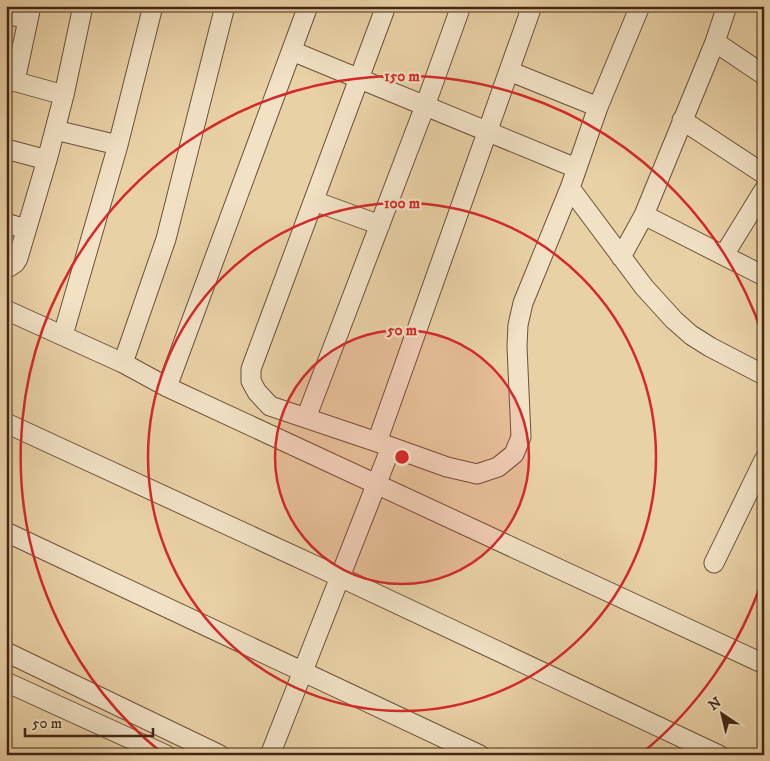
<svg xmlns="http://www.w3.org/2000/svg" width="770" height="761" viewBox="0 0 770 761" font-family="'IM FELL DW Pica',serif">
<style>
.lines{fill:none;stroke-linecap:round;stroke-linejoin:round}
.street-casing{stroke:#6c5139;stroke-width:21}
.street{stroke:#f1e1c5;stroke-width:19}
.ring{fill:none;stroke:#d62828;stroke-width:2.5}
.centre{fill:#d62828;stroke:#f1e1c5;stroke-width:2.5}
.ring-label{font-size:15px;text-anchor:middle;font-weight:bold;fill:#d62828;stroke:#f1e1c5;stroke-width:4.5;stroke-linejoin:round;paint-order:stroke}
</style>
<rect width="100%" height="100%" fill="#e9d1a6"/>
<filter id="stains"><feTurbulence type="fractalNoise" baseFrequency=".004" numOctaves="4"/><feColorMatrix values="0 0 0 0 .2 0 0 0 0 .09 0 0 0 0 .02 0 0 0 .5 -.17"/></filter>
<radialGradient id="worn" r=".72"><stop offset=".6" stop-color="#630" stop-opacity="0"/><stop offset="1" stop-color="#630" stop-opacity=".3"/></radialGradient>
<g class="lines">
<defs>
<path id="street" d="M386,6L251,369V381L257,392L270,406L377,442L447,467L477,474L498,467L514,454L521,437L517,346L518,325L523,303L570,188L598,107L640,6
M6,14L28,19
M715,42L764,75
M292,51L576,168
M509,71L598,107
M6,79L64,95
M15,81L31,6
M682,120L764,174
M55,130L118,145
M6,149L47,160
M570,188L644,287L674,320L691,335L710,347L764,375
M314,201L380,225
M644,215L764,276
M6,223L26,229
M724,255L764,190
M621,257L644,215L715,42L727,6
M6,269L15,263L18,258L47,160L64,95L83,6
M6,310L123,363L167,387L764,664
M63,335L118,145L153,6
M123,363L166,239L225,6
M167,387L308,6
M306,418L425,106L461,6
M6,423L340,577L719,755
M377,442L532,6
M6,532L480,755
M714,563L764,460
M6,652L220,755
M6,682L166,755
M270,755L391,447"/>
</defs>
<!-- street casing -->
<use href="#street" class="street-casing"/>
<!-- street -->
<use href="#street" class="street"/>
</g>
<!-- distance rings -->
<circle cx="402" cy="457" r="127" fill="#d62828" fill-opacity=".12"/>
<g class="ring">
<circle cx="402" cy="457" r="127"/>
<circle cx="402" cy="457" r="254"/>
<path d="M763 578A381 381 0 0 1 642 753M162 753A381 381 0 1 1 763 336"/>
</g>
<circle cx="402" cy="457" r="8" class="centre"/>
<g class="ring-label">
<text x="402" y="81">150 m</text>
<text x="402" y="208">100 m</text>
<text x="402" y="335">50 m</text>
</g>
<!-- margin -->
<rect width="770" height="761" fill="none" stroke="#e9d1a6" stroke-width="25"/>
<rect x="8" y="8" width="755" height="746" fill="none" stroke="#432615" stroke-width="2.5"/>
<rect x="12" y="12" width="745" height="736" fill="none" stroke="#432615"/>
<!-- north arrow -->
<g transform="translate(722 714) rotate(325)" stroke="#f1e1c5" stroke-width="4" paint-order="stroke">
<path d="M0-4L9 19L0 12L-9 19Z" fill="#432615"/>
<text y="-8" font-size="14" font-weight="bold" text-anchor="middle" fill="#432615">N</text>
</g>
<!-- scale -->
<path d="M25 728v8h128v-8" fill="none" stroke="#432615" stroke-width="2.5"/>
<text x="32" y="728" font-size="15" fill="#432615" stroke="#f1e1c5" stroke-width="4" paint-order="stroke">50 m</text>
<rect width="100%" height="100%" filter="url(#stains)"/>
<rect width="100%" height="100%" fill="url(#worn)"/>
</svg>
